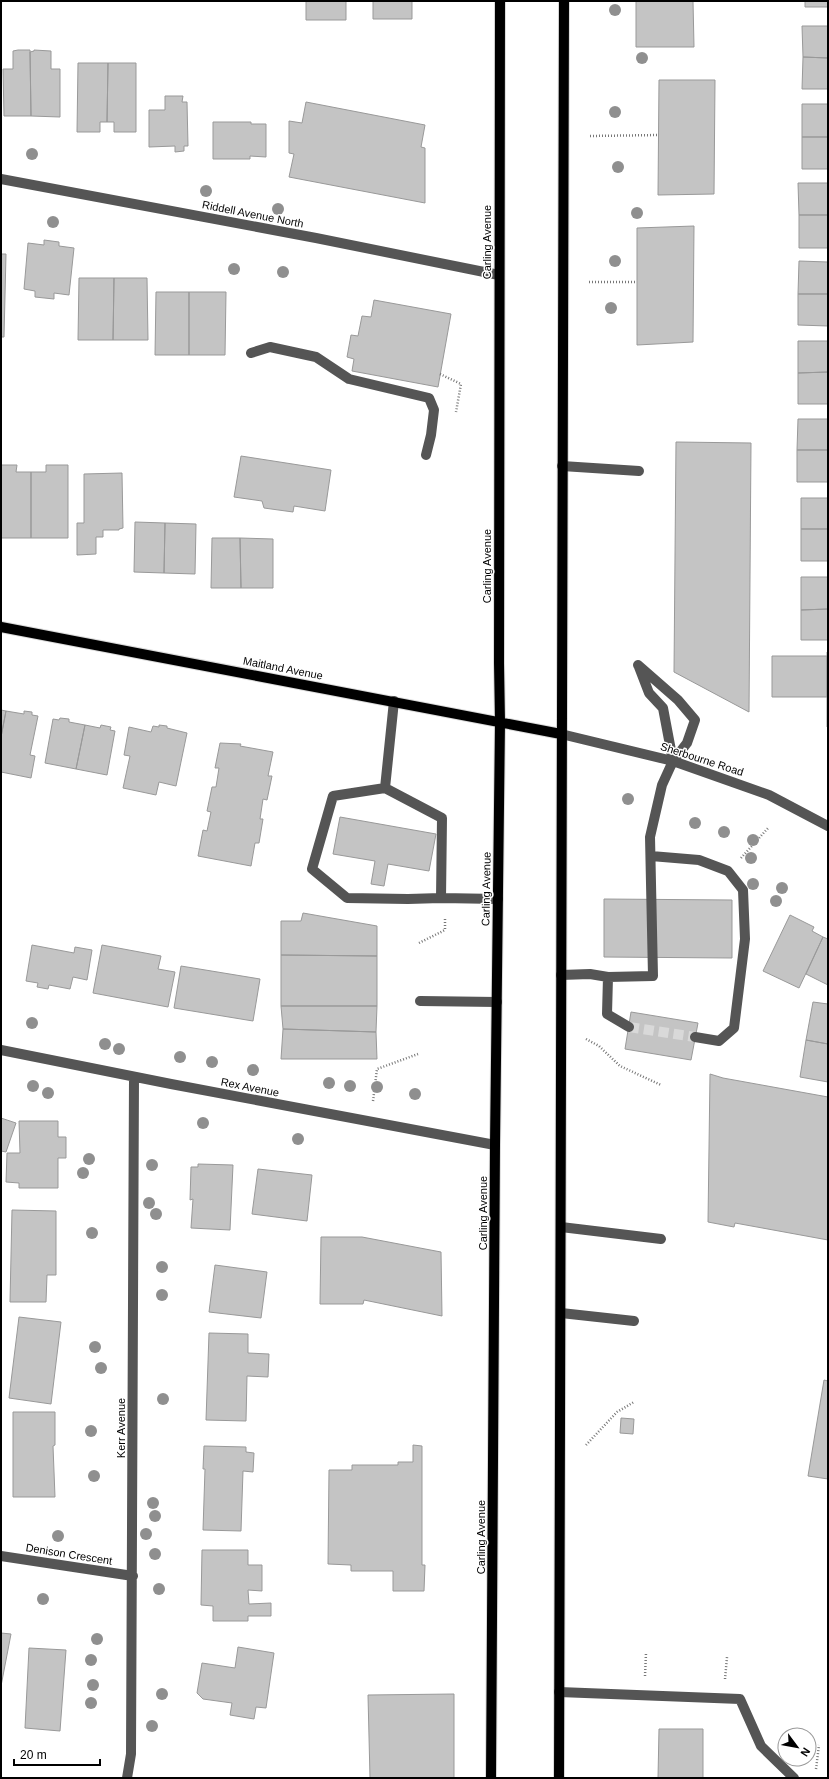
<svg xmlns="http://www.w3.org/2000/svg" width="829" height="1779" viewBox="0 0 829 1779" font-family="Helvetica,sans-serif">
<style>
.building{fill:#c4c4c4;stroke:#999}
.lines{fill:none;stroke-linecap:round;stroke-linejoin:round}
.minor-tunnel{stroke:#d9d9d9;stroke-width:10;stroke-dasharray:10 5;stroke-linecap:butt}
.major-casing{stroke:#dbdbdb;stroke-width:12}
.path{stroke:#777;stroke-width:2.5;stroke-dasharray:1 2;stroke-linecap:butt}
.minor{stroke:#555;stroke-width:10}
.major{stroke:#000;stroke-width:10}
.tree{fill:#8f8f8f}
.labels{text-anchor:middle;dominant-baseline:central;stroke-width:3;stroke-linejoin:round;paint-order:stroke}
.street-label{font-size:11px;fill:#000;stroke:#fff}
</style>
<rect width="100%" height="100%" fill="#fff"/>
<!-- building -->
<path class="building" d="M306,1H346V20H306Z
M373,1H412V19H373Z
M636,1H693L694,47H636Z
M805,1H828V7H805Z
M802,26H828V58L803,57Z
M18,50H30L31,116H4L3,69H13V51Z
M34,50L51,51V69H60V117L31,116L30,52L34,51Z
M803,57L828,58V89H802Z
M78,63H108L107,122H100V132H77Z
M108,63H136V132H114V122H107Z
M659,80H715L714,194L658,195Z
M165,96H183L182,102H187L188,146H184V151L175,152V146L149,147V110H165Z
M306,102L425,125L421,147L425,148V203L289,177L294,154L289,153V121L302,123Z
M802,104H828V137H802Z
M213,122H251V124H266V157L250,156V159H213Z
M802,137H828V169H802Z
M798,183H828V215H799Z
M799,215H828V248H799Z
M694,226L693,342L637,345V228Z
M44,240L59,242V246L74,248L69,295L54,293V299L35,297V291L24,289L28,243L44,245Z
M1,254H6L4,337H1Z
M799,261L828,262V294H798Z
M79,278H114L113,340H78Z
M114,278H147L148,340H113Z
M156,292H189V355H155Z
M189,292H226L225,355H189Z
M798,294H828V326L798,325Z
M374,300L451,314L438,387L352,371L354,359L347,357L351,335L358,336L362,316L371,317Z
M798,341H828V372L798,373Z
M828,372V404H798V373Z
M798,419H828V450H797Z
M676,442L751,443L749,712L674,672Z
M797,450H828V482H797Z
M241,456L331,470L325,511L294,506L293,512L264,508L262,501L234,497Z
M1,465H17L16,472H31V538H1Z
M46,465H68V538H31V472H46Z
M122,473L123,528L119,529V530H103V537H96V554L77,555V523H84V474Z
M801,498H828V529H801Z
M135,522L165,523L164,573L134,572Z
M165,523L196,524L195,574L164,573Z
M801,529H828V561H801Z
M212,538H240L241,588H211Z
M240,538L273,539V588H241Z
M801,577H828V609L801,610Z
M828,609V640H801V610Z
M827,652H828V727H827Z
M772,656H827V697H772Z
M1,710L6,711L1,737Z
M6,711L24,714V711L32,712V715L38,716L30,755L35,756L31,778L1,772V737Z
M60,718L69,719V722L85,725L76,769L45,763L53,719L59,720Z
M85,725L100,728L101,725L111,727L110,730L115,731L107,775L76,769Z
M159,725L167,726V728L187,733L176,786L159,782L156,795L123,788L130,756L124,755L129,727L151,732L153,726L159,727Z
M220,743L241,744L240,746L273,752L268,776H272L267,800L263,799L260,819H263L259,843H255L251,866L198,856L203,830L207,831L211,812L207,811L212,787H216L219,768H215Z
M340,817L436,834L429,871L388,864L384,886L371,884L375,861L333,854Z
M604,899L732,900V958L604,957Z
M303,913L377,926V956L281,955V921H301Z
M790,915L814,927L812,931L823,937L799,988L763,971Z
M823,937L828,939V985L806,974Z
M32,945L74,953L75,947L92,950L87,980L73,977L70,989L49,985L48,989L37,987L38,983L26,981Z
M102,945L161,956L158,969L175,972L168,1007L93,993Z
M281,955L377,956V1006H281Z
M181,966L260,979L253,1021L174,1008Z
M813,1002L828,1004V1044L806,1040Z
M281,1006H377L376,1032L283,1029Z
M631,1012L698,1023L691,1060L625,1049Z
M283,1029L376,1032L377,1059H281Z
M806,1040L828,1044V1082L800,1077Z
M710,1074L723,1078L828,1097V1240L735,1223L734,1227L708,1222Z
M1,1118L16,1123L6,1152L1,1151Z
M19,1121H58V1137H66V1158H58V1188H19V1183L6,1182L7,1153H20Z
M198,1164L233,1165L230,1230L191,1228L193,1199L190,1200L191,1167H198Z
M258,1169L312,1175L307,1221L252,1214Z
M12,1210L56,1211V1275H47L46,1302H10Z
M321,1237H362L441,1252L442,1316L364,1300L363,1304H320Z
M215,1265L267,1272L261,1318L209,1312Z
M19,1317L61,1322L51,1404L9,1398Z
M209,1333L248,1334V1353L269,1354L268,1377L247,1376L246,1421L206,1420Z
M824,1380L828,1381V1479L808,1476Z
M13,1412H55V1445L53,1446L55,1497H13Z
M621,1418L634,1419L633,1434L620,1433Z
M413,1445L422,1446V1565H425L424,1591H393V1571H351V1565L328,1564L329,1470H352V1465H398V1462H413Z
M204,1446L246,1447V1452L254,1453L253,1472L243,1471L241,1531L203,1530L205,1469H203Z
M202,1550H248V1565H262V1591L248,1590L249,1604L271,1603V1616H248V1621H213V1606L201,1605Z
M1,1633L11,1634L1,1686Z
M238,1647L274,1653L266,1708L256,1707L254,1719L230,1715L232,1703L203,1699L197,1693L202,1663L235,1668Z
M29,1648L66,1650L60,1731L25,1728Z
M454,1694V1778H370L368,1695Z
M659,1729H703V1778H658Z"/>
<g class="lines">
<!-- minor-tunnel -->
<path class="minor-tunnel" d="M629,1027L695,1037"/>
<defs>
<path id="major" d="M1,627L561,734
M491,1778L495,1145L500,722L499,663L500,1
M559,1778L564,1"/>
</defs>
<!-- major casing -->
<use href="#major" class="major-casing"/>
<!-- path -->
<path class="path" d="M590,136L659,135
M589,282H637
M440,374L461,384L456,412
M741,858L769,827
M419,943L445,930V918
M586,1039L599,1046L620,1066L661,1085
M373,1101L377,1069L418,1054
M586,1445L617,1412L634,1402
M645,1676L646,1653
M725,1679L727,1657
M816,1769L819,1745"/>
<!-- minor -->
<path class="minor" d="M1,179L316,238L499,275
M251,353L270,347L316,357L349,379L429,398L434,410L431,435L426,455
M562,466L639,471
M639,667L649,693L663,708L673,761
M394,701L385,788L442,818L441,898L498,899
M561,734L673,761L769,795L828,826
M385,788L333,796L312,869L347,898L408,899L441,898
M651,856L699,860L728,871L743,890L745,939L734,1028L719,1041L695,1037
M561,975L590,974L608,977L653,976L650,837L662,785L673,761L687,743L695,720L678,700L638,665
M608,977L607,1014L629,1027
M420,1001L497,1002
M1,1050L171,1084L495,1145
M561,1227L661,1239
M561,1313L634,1321
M1,1556L133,1576
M559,1692L740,1699L761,1746L794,1778
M127,1778L131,1754L134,1077"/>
<!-- major -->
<use href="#major" class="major"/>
</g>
<!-- trees -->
<g class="tree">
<circle cx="615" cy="10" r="6"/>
<circle cx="642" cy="58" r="6"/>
<circle cx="615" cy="112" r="6"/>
<circle cx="32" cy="154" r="6"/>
<circle cx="618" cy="167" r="6"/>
<circle cx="206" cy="191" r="6"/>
<circle cx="278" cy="209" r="6"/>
<circle cx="637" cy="213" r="6"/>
<circle cx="53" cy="222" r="6"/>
<circle cx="615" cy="261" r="6"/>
<circle cx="234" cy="269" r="6"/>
<circle cx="283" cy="272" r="6"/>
<circle cx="611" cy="308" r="6"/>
<circle cx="628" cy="799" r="6"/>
<circle cx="695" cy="823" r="6"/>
<circle cx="724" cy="832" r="6"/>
<circle cx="753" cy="840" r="6"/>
<circle cx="751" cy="858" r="6"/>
<circle cx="753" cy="884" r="6"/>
<circle cx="782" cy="888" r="6"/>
<circle cx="776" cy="901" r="6"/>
<circle cx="32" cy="1023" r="6"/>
<circle cx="105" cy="1044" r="6"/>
<circle cx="119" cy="1049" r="6"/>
<circle cx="180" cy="1057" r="6"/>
<circle cx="212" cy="1062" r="6"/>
<circle cx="253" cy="1070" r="6"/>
<circle cx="329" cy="1083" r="6"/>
<circle cx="33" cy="1086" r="6"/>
<circle cx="350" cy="1086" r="6"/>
<circle cx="377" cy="1087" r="6"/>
<circle cx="48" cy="1093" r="6"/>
<circle cx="415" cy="1094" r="6"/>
<circle cx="203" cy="1123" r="6"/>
<circle cx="298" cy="1139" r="6"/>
<circle cx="89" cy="1159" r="6"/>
<circle cx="152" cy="1165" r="6"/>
<circle cx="83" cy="1173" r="6"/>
<circle cx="149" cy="1203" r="6"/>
<circle cx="156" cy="1214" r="6"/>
<circle cx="92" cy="1233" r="6"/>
<circle cx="162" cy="1267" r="6"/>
<circle cx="162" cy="1295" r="6"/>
<circle cx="95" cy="1347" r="6"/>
<circle cx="101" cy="1368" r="6"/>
<circle cx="163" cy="1399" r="6"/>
<circle cx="91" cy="1431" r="6"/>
<circle cx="94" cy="1476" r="6"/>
<circle cx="153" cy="1503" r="6"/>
<circle cx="155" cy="1516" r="6"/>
<circle cx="146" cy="1534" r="6"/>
<circle cx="58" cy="1536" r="6"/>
<circle cx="155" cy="1554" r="6"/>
<circle cx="159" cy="1589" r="6"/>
<circle cx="43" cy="1599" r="6"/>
<circle cx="97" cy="1639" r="6"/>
<circle cx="91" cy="1660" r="6"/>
<circle cx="93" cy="1685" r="6"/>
<circle cx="162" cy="1694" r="6"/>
<circle cx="91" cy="1703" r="6"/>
<circle cx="152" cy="1726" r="6"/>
</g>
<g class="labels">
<!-- street labels -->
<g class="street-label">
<text transform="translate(253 214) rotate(11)">Riddell Avenue North</text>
<text transform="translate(487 242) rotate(-90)">Carling Avenue</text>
<text transform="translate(487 566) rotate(-90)">Carling Avenue</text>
<text transform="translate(283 668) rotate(11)">Maitland Avenue</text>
<text transform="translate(702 759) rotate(18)">Sherbourne Road</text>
<text transform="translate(486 889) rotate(-89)">Carling Avenue</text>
<text transform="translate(250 1087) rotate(11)">Rex Avenue</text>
<text transform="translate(483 1213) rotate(-90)">Carling Avenue</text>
<text transform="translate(121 1428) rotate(-90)">Kerr Avenue</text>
<text transform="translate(481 1537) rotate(-90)">Carling Avenue</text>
<text transform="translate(69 1554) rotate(9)">Denison Crescent</text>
</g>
</g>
<!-- border -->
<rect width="829" height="1779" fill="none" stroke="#000000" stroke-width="4"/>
<!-- north arrow -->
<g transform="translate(797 1747) rotate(122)"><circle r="19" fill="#ffffff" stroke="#999999"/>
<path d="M0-3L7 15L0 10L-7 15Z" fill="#000000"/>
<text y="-6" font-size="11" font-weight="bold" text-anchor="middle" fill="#000000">N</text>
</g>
<!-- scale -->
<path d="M14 1759v6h86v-6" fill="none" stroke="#000000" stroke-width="2"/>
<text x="20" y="1759" font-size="12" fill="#000000" stroke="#ffffff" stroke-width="3" paint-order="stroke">20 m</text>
</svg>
